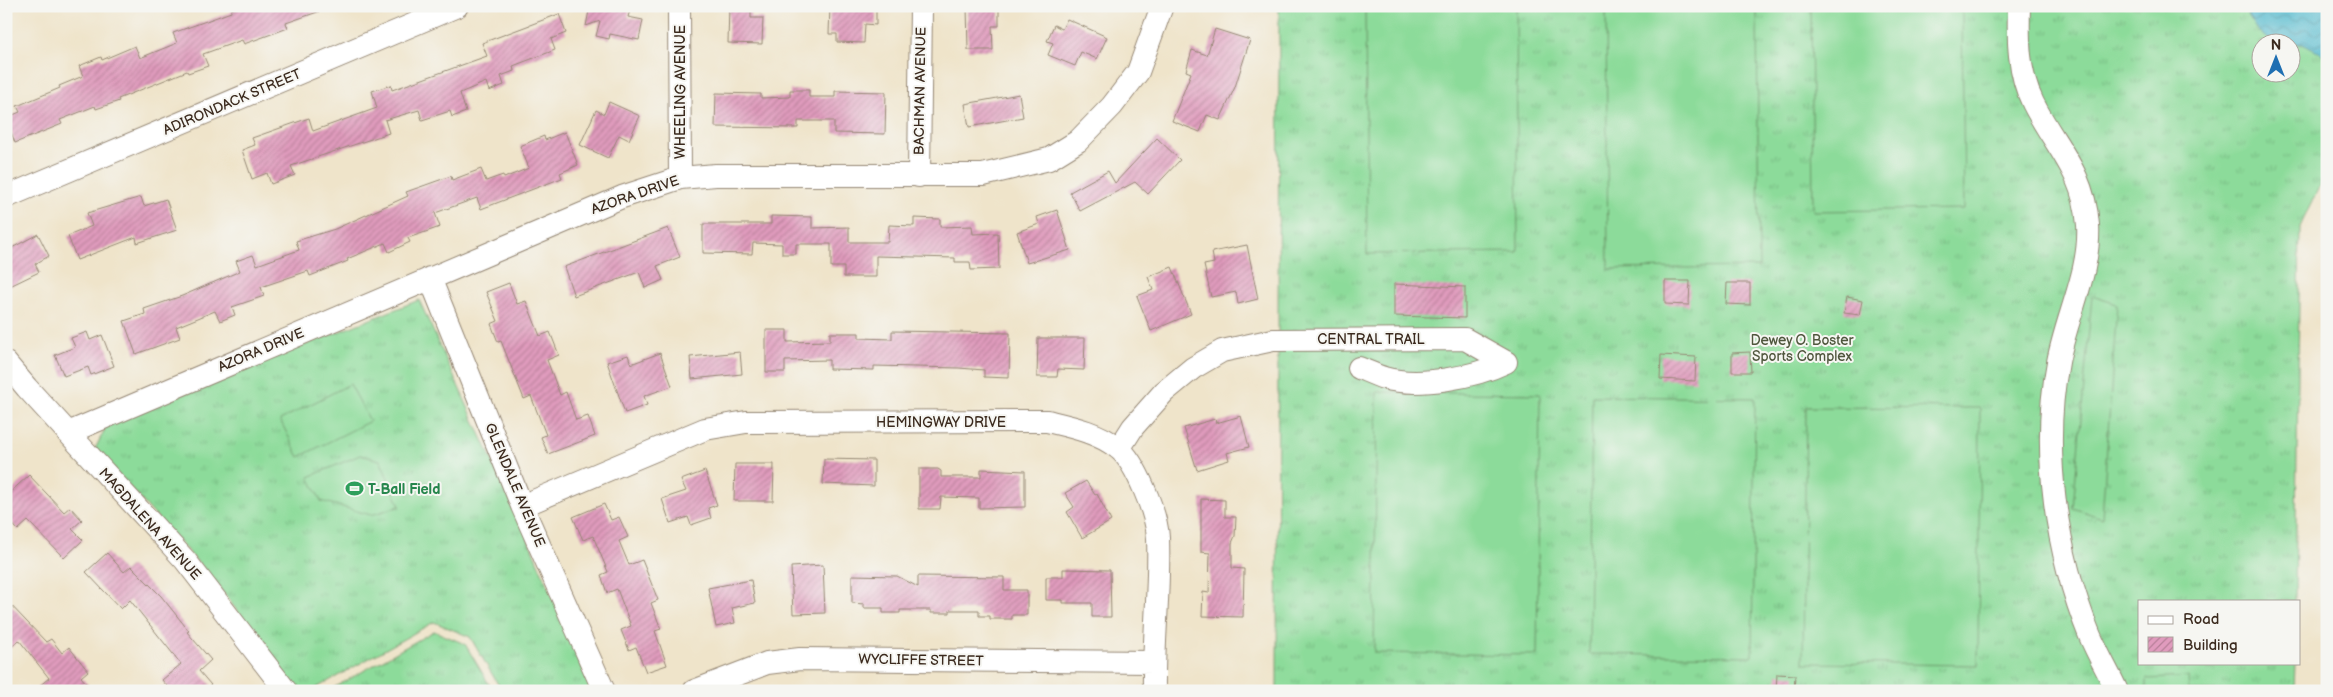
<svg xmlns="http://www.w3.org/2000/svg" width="2333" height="697" viewBox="0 0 2333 697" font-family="'Balsamiq Sans',sans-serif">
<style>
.grass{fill:url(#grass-tufts);stroke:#64825c;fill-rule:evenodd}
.garden{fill:#8cdb9a;stroke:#64825c}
.water{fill:url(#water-waves);stroke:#467276}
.building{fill:url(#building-hatch)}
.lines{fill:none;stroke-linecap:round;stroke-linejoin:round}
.minor-casing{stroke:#958774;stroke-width:24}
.minor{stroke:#fff;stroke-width:22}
.labels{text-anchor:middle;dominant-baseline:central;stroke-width:4;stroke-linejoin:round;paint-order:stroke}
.street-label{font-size:14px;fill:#3b2a1e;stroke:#f6f6f2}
.park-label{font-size:14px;fill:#4f563d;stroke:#f6f6f2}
.leisure-label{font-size:14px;font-weight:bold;fill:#27864d;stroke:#f6f6f2;text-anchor:start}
</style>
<defs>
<pattern id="grass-tufts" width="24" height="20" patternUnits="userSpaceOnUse" patternTransform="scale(1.25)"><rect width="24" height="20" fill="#8cdb9a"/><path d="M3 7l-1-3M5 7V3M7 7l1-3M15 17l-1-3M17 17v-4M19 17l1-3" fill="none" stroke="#7abc84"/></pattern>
<pattern id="water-waves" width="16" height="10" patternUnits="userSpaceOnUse" patternTransform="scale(1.25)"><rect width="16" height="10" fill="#51b9ce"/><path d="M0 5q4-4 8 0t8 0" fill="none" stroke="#4497a7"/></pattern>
<pattern id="building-hatch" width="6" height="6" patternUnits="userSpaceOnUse" patternTransform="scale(1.25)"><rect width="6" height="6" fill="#e09bbd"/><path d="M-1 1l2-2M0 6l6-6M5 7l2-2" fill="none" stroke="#b77f99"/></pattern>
</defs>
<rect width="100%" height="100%" fill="#f6f6f2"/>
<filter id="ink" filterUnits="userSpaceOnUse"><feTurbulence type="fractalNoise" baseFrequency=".02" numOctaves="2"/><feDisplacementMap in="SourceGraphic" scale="10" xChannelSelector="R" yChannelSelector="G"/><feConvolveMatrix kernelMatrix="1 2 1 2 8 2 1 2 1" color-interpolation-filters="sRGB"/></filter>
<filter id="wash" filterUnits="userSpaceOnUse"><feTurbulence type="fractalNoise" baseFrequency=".0096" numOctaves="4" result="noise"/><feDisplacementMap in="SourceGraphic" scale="20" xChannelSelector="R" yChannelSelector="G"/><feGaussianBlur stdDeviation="1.12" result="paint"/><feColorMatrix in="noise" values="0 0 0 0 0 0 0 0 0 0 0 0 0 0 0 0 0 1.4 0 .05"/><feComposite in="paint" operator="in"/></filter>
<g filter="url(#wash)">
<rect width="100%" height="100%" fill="#efe4ca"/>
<!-- grass -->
<path class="grass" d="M1279,6H2327V170L2300,227L2295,601H2139V663H2295L2294,691H1277ZM2260,42H2290V72H2260Z
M419,300L525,532L592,691H502L470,637L434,622L311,691H298L212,578L95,449L108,423Z
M434,631L465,644L493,691H328Z"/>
<!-- garden -->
<path class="garden" d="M1365,6H1516L1518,252L1367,254Z
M1606,6H1757L1759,267L1608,269Z
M1811,6H1962L1964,209L1813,211Z
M2092,296L2117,304L2102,518L2073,508Z
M350,384L370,421L299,457L280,420Z
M1377,392L1540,394L1537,655L1374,653Z
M1592,396L1755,398L1752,656L1589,654Z
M1806,407L1980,408L1978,665L1803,663Z
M360,455L380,460L400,506L371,515L321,501L309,477Z
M2188,677L2189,691H2147V679Z"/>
<!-- water -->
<path class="water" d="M2242,6H2327V57L2303,44L2272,42L2258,30Z"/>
<g id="blocks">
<!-- building -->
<path class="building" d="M240,6L329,8L286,23L288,28L244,44L242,40L203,54L208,66L188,73L187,71L118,99L119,101L96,109L95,106L60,120L62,124L15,143L6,118L20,112L17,106L60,88L59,86L83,76L79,66L101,57L102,60L135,46L140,58L177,43L173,33L231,12V10Z
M590,6H634L630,10L628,17L643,20L639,40L610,34L609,39L596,36L600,21L586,26Z
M729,6H751V18H763L762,44L728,43Z
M830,6H876V25L865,24L864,43L837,42V34H829Z
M967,6H999V26H992L993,50H968Z
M559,14L566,33L551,39L555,50L513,66L514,71L501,76L504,85L489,91L486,82L460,93L466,112L452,117L450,111L422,120L419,110L385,120L389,133L291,166L295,175L271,184L267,173L252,179L242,150L255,145L252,138L309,118L313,131L377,108L372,91L391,85L392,90L487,56L482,43Z
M1067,19L1107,37L1097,59L1081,52L1075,66L1048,55L1053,43L1047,41L1054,25L1062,29Z
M1215,29L1250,40L1235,87L1220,120L1207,115L1200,132L1172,121L1191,73L1186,71L1192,50L1207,55Z
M790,90H809V97H835V91L886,92L885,134L834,133V121H798V128L715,127L716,93L761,94V98L790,97Z
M1019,94L1023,117L969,127L965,104Z
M609,102L640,116L629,140L619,135L608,158L580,145L596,110L604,114Z
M565,132L578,165L560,173L562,178L481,209L477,198L435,213L440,227L408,238L410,242L389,252L385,243L347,259L348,261L310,276L308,271L261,287L264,296L232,307L235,315L220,321L215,311L176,327L180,338L136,354L124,321L145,314L144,309L182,296L240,271L236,261L253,255L257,265L299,250L296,241L335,229L408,196L406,192L451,176L452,180L481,169L486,181L503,175L504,178L529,168L520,146L544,136L545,140Z
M1157,138L1180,160L1148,194L1135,182L1080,211L1070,192L1108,171L1115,183Z
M141,197L144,206L166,199L177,230L137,243L136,237L77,260L68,236L92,226L87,213Z
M1057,210L1070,250L1027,263L1017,232L1039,224L1037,217Z
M771,216L812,217V228L849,227V242H888L889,225L914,226V218L940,219V227L972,226L973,234L998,233L999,269L971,270L970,262H955V258L876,256V277H844V267H831V244H796V254H782V244L753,243L752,254L703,253V224H771Z
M668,228L680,257L657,266L663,280L645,288L639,272L574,296L564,267Z
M38,234L49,256L35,264L39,272L10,286L6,278V251Z
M1247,245L1258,299L1238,304L1236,292L1211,297L1204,265L1214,263L1212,252Z
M1172,267L1191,314L1151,331L1137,296L1153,290L1148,277Z
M1665,281H1690L1689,305L1665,304Z
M509,283L517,304L526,301L540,336L550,332L559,355L547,360L560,395L566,392L576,420L588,416L595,436L548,454L541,437L546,435L531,396L524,399L501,341L498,342L491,324L498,321L486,292Z
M1727,283H1750V305L1726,304Z
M1394,284L1465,287V318L1394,316Z
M1847,297L1863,300L1860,315L1844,313Z
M766,330H787V342L830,341V333H859V338L892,339V331L1010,333L1009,378L984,377V370L959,368L874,366V370L829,369V360L785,361V372H766Z
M87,332L90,340L102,335L114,366L91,375L88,367L64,376L55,355L75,347L71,338Z
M1038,338H1085L1084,370L1058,369L1057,377H1037Z
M740,352L742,374L692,379L690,357Z
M1750,352L1751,372H1732V353Z
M660,353L672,386L644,396L647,405L625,413L607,362L628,355L631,364Z
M1661,355L1696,357L1695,381L1660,379Z
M1241,416L1249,447L1227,453L1229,460L1197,470L1184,428L1215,419L1216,423Z
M824,459L874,460V486L823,484Z
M735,464H774L773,501H734Z
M919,469H938L941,471V477H981V469L1025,471V507L979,508V498L941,497L940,509H919Z
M705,471L717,505L708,508L711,518L691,525L688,517L670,523L662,499L686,491L681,480Z
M29,475L64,512L70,507L82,520L72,529L83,540L64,558L28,521L18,530L6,517V496Z
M1086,481L1095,495L1097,494L1111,521L1082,538L1067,512L1074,507L1065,493Z
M1201,499L1225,500V517H1236L1235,536L1232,543V568L1244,569L1243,617L1202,616L1203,592L1209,593L1210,553L1201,552Z
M604,504L611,520L619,517L628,537L619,541L629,565L642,560L658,600L651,603L661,629L655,631L667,665L646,672L636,647L629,650L621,630L631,626L617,589L607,593L601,575L608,572L593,536L583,540L573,517Z
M107,553L124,572L131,566L161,596L189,631L187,632L211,660L199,671L211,685L204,691H171L162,680L181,664L130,600L121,609L86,572Z
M823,565L825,613L793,614L791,567Z
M1063,569L1110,570L1111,617H1092V603H1063V600H1046V577H1063Z
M852,575L897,576L918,587V576L1004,577V590H1027V615H1012V619H990V616H979V610H950V613H931V610H900V613H883V608H864V604L852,603Z
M751,580L755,603L732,608L735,623L716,627L708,588Z
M6,600L46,642L51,639L62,653L69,647L88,671L81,677L93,691H33L49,678L19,640L6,652Z
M1777,674L1795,675L1794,691H1776Z"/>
</g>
</g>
<g filter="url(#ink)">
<use href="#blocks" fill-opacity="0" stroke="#958774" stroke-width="1"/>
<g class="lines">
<defs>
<path id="minor" d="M679,6L680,178
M2019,6C2018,39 2018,73 2033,103C2055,147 2084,171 2088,225C2091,270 2066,318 2058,362C2041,451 2056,553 2090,636C2098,655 2109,673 2117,691
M919,176L921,6
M6,197L457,6
M430,278L522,506L604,691
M6,363L27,388L185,560L286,691
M68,433L622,197L680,178L716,175H983L1049,159L1078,141L1112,106L1138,72L1162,6
M1119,449L1133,427L1164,392L1193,368L1222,351L1273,340L1465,339L1506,362C1475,377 1418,388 1384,378C1375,375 1367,371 1359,368
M522,506L705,429L746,422L1047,421C1072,427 1097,432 1118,448C1136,462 1157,515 1158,538C1160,588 1153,640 1154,691
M694,691L767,663L800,659L1154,662"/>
</defs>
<!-- minor casing -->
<use href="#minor" class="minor-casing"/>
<!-- minor -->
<use href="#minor" class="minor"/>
</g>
</g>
<!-- icons -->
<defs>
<symbol id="stadium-bare" viewBox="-9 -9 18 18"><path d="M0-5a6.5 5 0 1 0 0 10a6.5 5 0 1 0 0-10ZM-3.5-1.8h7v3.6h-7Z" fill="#2e9e5b" stroke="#f6f6f2" stroke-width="2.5" paint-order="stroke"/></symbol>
</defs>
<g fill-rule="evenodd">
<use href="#stadium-bare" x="342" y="476" width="25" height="25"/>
</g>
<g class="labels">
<!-- street labels -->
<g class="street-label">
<text transform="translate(920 91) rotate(-89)">BACHMAN AVENUE</text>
<text transform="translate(680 92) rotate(-90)">WHEELING AVENUE</text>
<text transform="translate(232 102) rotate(-23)">ADIRONDACK STREET</text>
<text transform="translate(635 195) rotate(-19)">AZORA DRIVE</text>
<text x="1371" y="339">CENTRAL TRAIL</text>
<text transform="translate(261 350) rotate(-23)">AZORA DRIVE</text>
<text x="941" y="422">HEMINGWAY DRIVE</text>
<text transform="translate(515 485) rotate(67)">GLENDALE AVENUE</text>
<text transform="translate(150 524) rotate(48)">MAGDALENA AVENUE</text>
<text transform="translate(921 660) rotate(1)">WYCLIFFE STREET</text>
</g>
<!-- park labels -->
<g class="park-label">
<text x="1802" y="340">Dewey O. Boster<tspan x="1802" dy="16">Sports Complex</tspan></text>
</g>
<!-- leisure labels -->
<g class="leisure-label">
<text x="368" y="489">T-Ball Field</text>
</g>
</g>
<!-- margin -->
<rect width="2333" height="697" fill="none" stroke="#f6f6f2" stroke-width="25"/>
<!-- legend -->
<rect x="2138" y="600" width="162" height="65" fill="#f6f6f2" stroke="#aba49d"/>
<rect x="2148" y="616" width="25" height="8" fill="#ffffff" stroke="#aba49d"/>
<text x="2183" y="624" font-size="15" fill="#3b2a1e">Road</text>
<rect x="2148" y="637" width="25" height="15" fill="url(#building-hatch)" stroke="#aba49d"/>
<text x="2183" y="650" font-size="15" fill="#3b2a1e">Building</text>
<!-- north arrow -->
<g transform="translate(2276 58)"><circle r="24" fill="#f6f6f2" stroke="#aba49d"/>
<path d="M0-4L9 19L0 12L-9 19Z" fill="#1f6fb2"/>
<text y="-8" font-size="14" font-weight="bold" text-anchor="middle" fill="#3b2a1e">N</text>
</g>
</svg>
